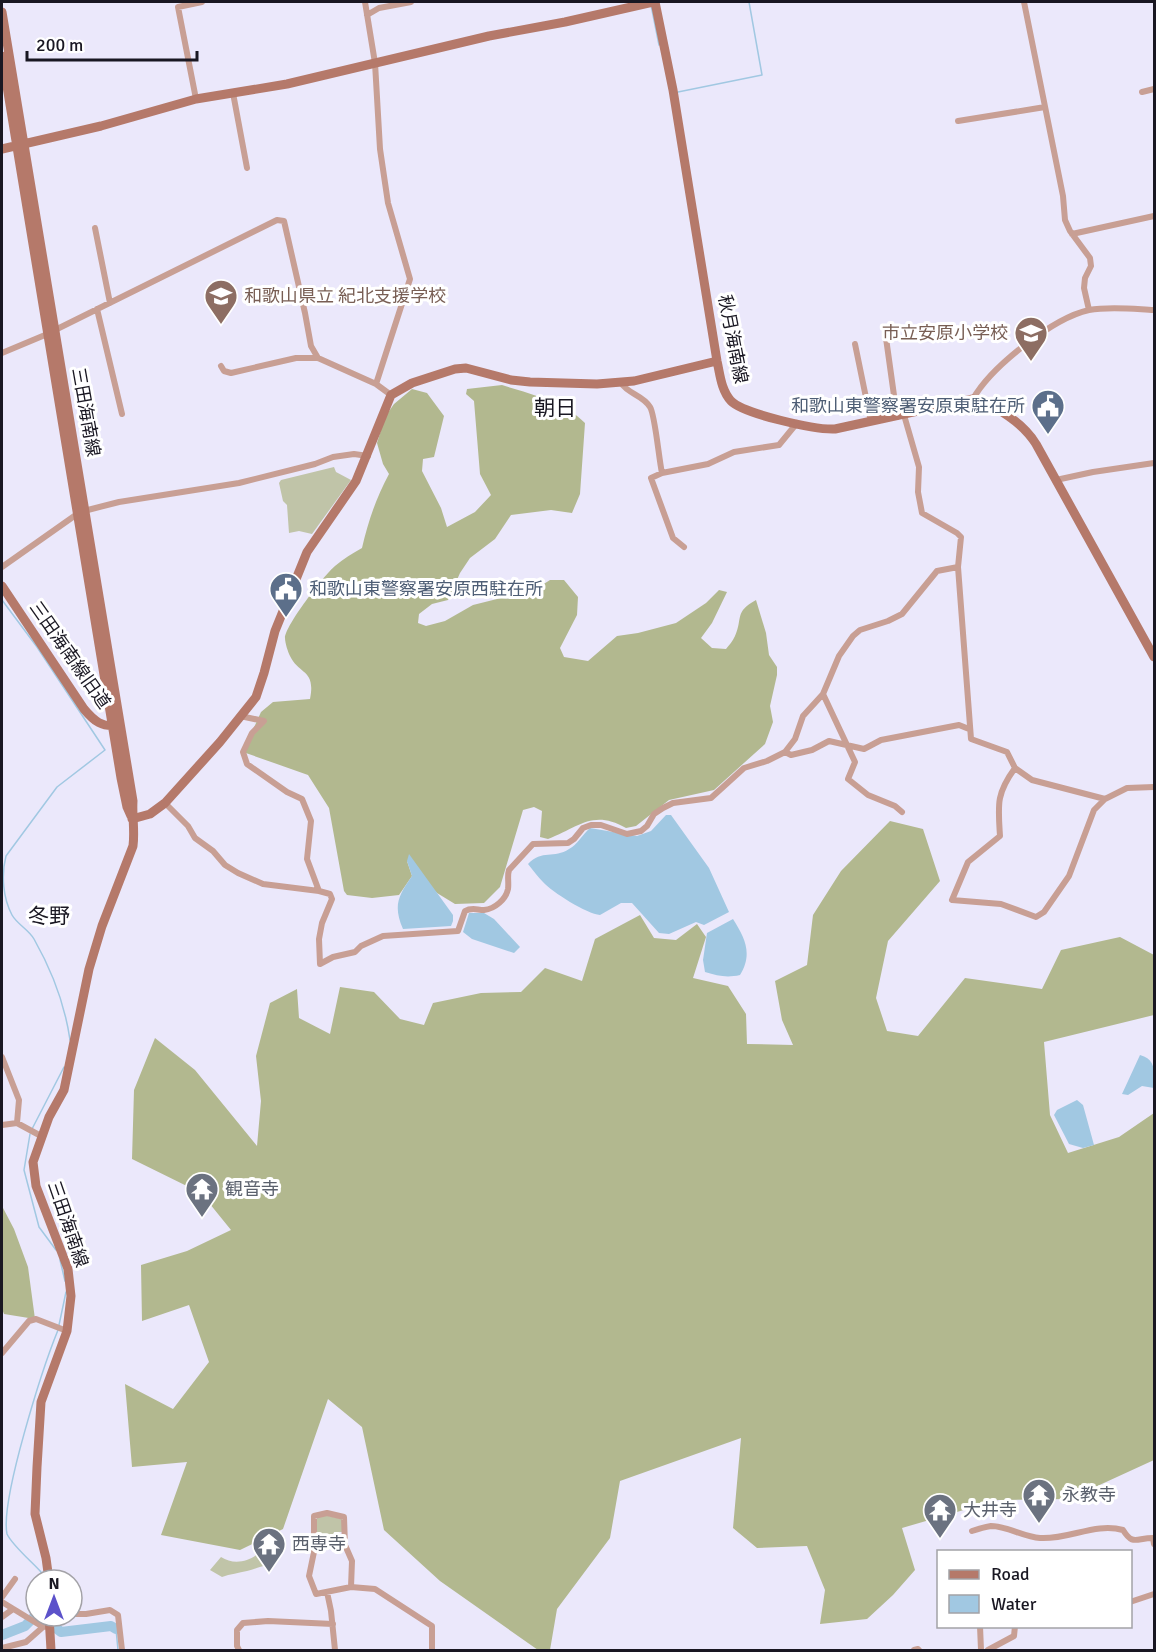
<svg xmlns="http://www.w3.org/2000/svg" width="1156" height="1652" viewBox="0 0 1156 1652" font-family="Signika,'Noto Sans JP',sans-serif">
<style>
.green{fill:#c0c4a8}
.forest{fill:#b2b88f}
.water{fill:#a1c8e2}
.lines{fill:none;stroke-linecap:round;stroke-linejoin:round}
.stream{stroke:#a1c8e2;stroke-width:1.5}
.river{stroke:#a1c8e2;stroke-width:10}
.street{stroke:#c89f94;stroke-width:6}
.secondary{stroke:#b5796a;stroke-width:9}
.labels{text-anchor:middle;dominant-baseline:central;stroke-width:6;stroke-linejoin:round;paint-order:stroke}
.education-label{font-size:18px;fill:#785e54;stroke:#fff;text-anchor:start}
.street-label{font-size:18px;fill:#191722;stroke:#fff}
.service-label{font-size:18px;fill:#4e5e75;stroke:#fff;text-anchor:end}
.worship-label{font-size:18px;fill:#5b616d;stroke:#fff;text-anchor:start}
.quarter-label{font-size:21px;fill:#191722;stroke:#fff}
</style>
<rect width="100%" height="100%" fill="#ebe8fb"/>
<!-- green -->
<path class="green" d="M334,467L336,472L351,480L312,534L299,531L289,533L287,505L283,501L279,483L281,480Z
M324,1515L342,1519V1532H334V1539H321V1550H317V1517Z
M265,1545L280,1548L272,1565C262,1565 256,1569 247,1571C239,1573 230,1574 222,1577L210,1570L221,1557C236,1567 257,1560 265,1545Z"/>
<!-- forest -->
<path class="forest" d="M502,385C530,394 564,401 585,423L580,494L572,513L551,510L511,515L495,539L470,558L460,573L448,600L432,604L419,614L418,623L426,626L445,621L473,605L501,598L512,599L536,589L550,580H564L578,597L577,615L560,648L564,657L588,661L617,636L638,633L676,623L706,603L719,590L727,592L712,623L701,638L712,648L726,649C729,645 733,641 735,636C743,618 734,612 756,600L766,633L769,655L777,667V675L770,706L773,722L765,744L714,790L669,800L636,826L626,828C593,809 579,827 548,839L540,837L542,811L534,807L523,810L500,887L484,903L455,904L437,893L407,861L412,876L399,895L372,898L347,895L344,891L329,808L308,775L243,752L261,712L273,702L310,699C316,669 299,675 290,656C288,652 285,643 285,638C285,626 324,575 335,566C343,559 353,553 362,548C368,522 376,498 389,474L383,464L377,443L385,417L394,404L412,389L427,393L444,416L434,457L423,459L422,471L441,508L447,527L475,512L491,495L480,474L474,401L466,394L467,389Z
M890,821L923,829L940,881L888,941L876,998L887,1031L918,1036L965,978L1042,989L1061,950L1120,937L1154,955V1015L1044,1042L1050,1115L1068,1153L1119,1137L1154,1113V1460L1069,1499L998,1500L902,1528L915,1570L893,1595L867,1619L820,1624L825,1590L807,1546L757,1548L733,1528L741,1438L620,1481L610,1538L557,1609L550,1650H538L440,1581L384,1530L362,1427L328,1399L283,1529L240,1550L161,1535L187,1462L132,1467L125,1384L173,1409L209,1362L189,1305L142,1321L141,1265L187,1251L231,1230L201,1193L132,1159L134,1090L155,1038L195,1070L257,1146L261,1101L256,1056L270,1003L297,989L299,1018L330,1034L340,987L374,992L400,1019L424,1025L433,1003L481,993L521,992L545,968L582,981L595,939L640,915L654,938L676,940L697,924L706,937L693,978L728,986L746,1014L747,1044L793,1045L782,1020L775,981L807,965L813,915L841,871Z
M2,1206L14,1229L28,1267L35,1319L4,1314L2,1309Z"/>
<!-- water -->
<path class="water" d="M666,815H671L709,868L729,912L704,925L696,922L669,934L659,933L632,903H621L600,915C587,914 552,892 543,882C538,877 533,870 528,864C542,849 554,859 569,849C577,845 583,834 590,828L637,836L651,831Z
M409,854L453,915V921L451,926L403,929C393,906 398,896 412,876L407,861Z
M469,913H484L494,919L520,947L514,953L472,939L463,932Z
M733,919C745,938 753,954 740,975C727,978 718,976 705,972L703,960L707,933Z
M1140,1055C1156,1059 1155,1073 1154,1088L1142,1086L1128,1095L1122,1094Z
M1077,1100L1083,1105L1094,1145L1083,1148L1069,1144L1054,1115L1057,1110Z"/>
<g class="lines">
<!-- stream -->
<path class="stream" d="M651,5L659,45
M678,92L762,75L749,2
M2,600L37,647L105,750L57,787L6,856C1,875 3,898 12,915C17,924 29,930 34,939C51,969 65,1005 70,1040
M32,1129L64,1067
M30,1134L24,1170L39,1227L56,1250
M60,1260L65,1281
M59,1325L66,1292
M41,1580V1572C32,1562 12,1545 7,1534C0,1500 43,1367 58,1330
M116,1629L118,1650"/>
<!-- river -->
<path class="river" d="M40,1616L61,1632L111,1626L116,1629
M2,1635L25,1626L36,1615"/>
<!-- street -->
<path class="street" d="M365,2L375,63L380,149L388,203L410,279L376,384
M1024,2L1063,196L1065,220L1070,231L1090,258L1091,266L1085,278L1084,288L1089,310
M367,15L379,8L411,2
M1142,92L1154,89
M233,93L247,168
M196,99L178,7L202,2
M958,121L1045,107
M95,228L110,303
M1072,234L1154,216
M97,309L122,414
M886,338L897,417
M855,344L871,422
M2,353L45,335L277,220L284,221L305,313L311,346L318,358
M221,366L224,371L231,373L296,358H318L376,384L391,395
M621,383C628,394 643,395 650,407C655,414 659,460 662,473
M973,399C991,367 1053,318 1089,310C1110,306 1134,309 1154,310
M904,415L919,467L918,492L922,513L957,533L961,537L958,567L971,739L1007,752L1015,768L1032,780L1105,799
M1056,480L1093,472L1154,463
M684,547L673,538L651,478L662,473L708,464L734,452L779,445L797,423
M2,567L80,512L119,502L239,483L315,464L333,457L354,454L368,456
M823,694L855,762L848,779L868,795L895,806L902,812
M240,716L264,721L252,733L243,752L247,764L287,792L302,799L311,821L307,859L319,891
M785,752L791,755L812,750L829,741L864,749L881,740L959,725L969,729
M1015,768C996,794 998,805 1000,836L968,862L952,900L1001,904L1036,917L1044,912L1069,876L1094,810L1105,799L1127,788L1154,787
M165,803L188,826L195,838L213,851L225,865L238,873L263,884L319,891L330,894L332,899L322,923L319,939L320,964L333,957L355,952L361,946L383,936L458,931L465,911C472,907 477,910 484,910C495,909 506,899 508,889C509,882 507,876 509,870L533,844L568,843L574,839L583,828L591,825H601L627,834L641,831L647,826L654,814L663,808L673,803L711,798L744,768L767,761L785,752L795,739L803,716L823,694L839,656L853,636L860,630L888,621L902,614L937,571L958,567
M2,1057L19,1100L17,1123L41,1136
M2,1125L17,1123
M2,1353L29,1321L36,1319L67,1331
M327,1513L344,1517L345,1545L352,1561L351,1587L316,1594L309,1576L314,1552V1516Z
M972,1531C978,1529 985,1527 991,1526C1007,1526 1024,1537 1040,1538C1068,1540 1096,1522 1123,1530C1133,1546 1136,1538 1153,1538L1154,1544
M351,1587L375,1589L432,1626V1650
M327,1592L331,1611L335,1650
M2,1597L15,1579
M2,1602L43,1627
M1130,1602L1154,1594
M72,1614H86L110,1610L118,1615L122,1650
M2,1617L13,1609
M980,1626L981,1650
M2,1648L26,1642L43,1627L49,1626
M239,1650L237,1646V1630L243,1623L268,1621L333,1624
M914,1650L918,1649L919,1650
M988,1650L1014,1636L1015,1626"/>
<!-- secondary -->
<path class="secondary" d="M655,2L673,90L717,361C720,374 721,390 731,401C744,414 815,430 835,429L973,399C997,406 1023,423 1036,444L1154,657
M2,12L133,801C132,816 135,831 133,846L102,926L89,969L64,1090L49,1117L33,1162L36,1186L68,1269L71,1296L67,1331L41,1402L37,1467L35,1514L46,1558L49,1580
M2,56L121,778L127,807L131,816
M2,149L101,126L196,99L287,84L489,36L565,22L653,2
M2,586L84,709C94,721 102,728 119,725
M132,819L150,814L165,803L220,742L256,697L264,673L275,631L307,552L356,481L391,395L412,383L455,369L466,368L511,380L530,382L597,384L634,381L717,361
M49,1616L51,1650"/>
</g>
<!-- icons -->
<defs>
<symbol id="school-pin" viewBox="-11 -11 22 30"><path d="M0 17L-7.5 6A9.5 9.5 0 1 1 7.5 6Z" fill="#8d6e63" stroke="#fff"/><path d="M0-5L7-2L0 1L-7-2ZM-4 1L0 2.5L4 1V4Q0 6-4 4Z" fill="#fff"/></symbol>
<symbol id="civic-pin" viewBox="-11 -11 22 30"><path d="M0 17L-7.5 6A9.5 9.5 0 1 1 7.5 6Z" fill="#5c6f8a" stroke="#fff"/><path d="M-.6-6.5H3V-4.5H.6V-3L4-1V1h2V6H-6V1h2V-1L-.6-3ZM-1.2 2.5V6h2.4V2.5Z" fill="#fff"/></symbol>
<symbol id="temple-pin" viewBox="-11 -11 22 30"><path d="M0 17L-7.5 6A9.5 9.5 0 1 1 7.5 6Z" fill="#6b7280" stroke="#fff"/><path d="M0-6L5-2H3V0L6.5 2.5H4V6H1.5V3h-3V6H-4V2.5H-6.5L-3 0V-2H-5Z" fill="#fff"/></symbol>
</defs>
<g fill-rule="evenodd">
<use href="#school-pin" x="202" y="277" width="38" height="52"/>
<use href="#school-pin" x="1012" y="314" width="38" height="52"/>
<use href="#civic-pin" x="1029" y="387" width="38" height="52"/>
<use href="#civic-pin" x="267" y="570" width="38" height="52"/>
<use href="#temple-pin" x="183" y="1170" width="38" height="52"/>
<use href="#temple-pin" x="1020" y="1476" width="38" height="52"/>
<use href="#temple-pin" x="921" y="1491" width="38" height="52"/>
<use href="#temple-pin" x="250" y="1525" width="38" height="52"/>
</g>
<g class="labels">
<!-- education labels -->
<g class="education-label">
<text x="244" y="296">和歌山県立 紀北支援学校</text>
<text x="1008" y="333" text-anchor="end">市立安原小学校</text>
</g>
<!-- street labels -->
<g class="street-label">
<text transform="translate(733 339) rotate(79)">秋月海南線</text>
<text transform="translate(86 412) rotate(80)">三田海南線</text>
<text transform="translate(70 655) rotate(55)">三田海南線旧道</text>
<text transform="translate(68 1224) rotate(71)">三田海南線</text>
</g>
<!-- service labels -->
<g class="service-label">
<text x="1025" y="406">和歌山東警察署安原東駐在所</text>
<text x="309" y="589" text-anchor="start">和歌山東警察署安原西駐在所</text>
</g>
<!-- worship labels -->
<g class="worship-label">
<text x="225" y="1189">観音寺</text>
<text x="1062" y="1495">永教寺</text>
<text x="963" y="1510">大井寺</text>
<text x="292" y="1544">西専寺</text>
</g>
<!-- quarter labels -->
<g class="quarter-label">
<text x="555" y="408">朝日</text>
<text x="49" y="916">冬野</text>
</g>
</g>
<!-- border -->
<rect width="1156" height="1652" fill="none" stroke="#191722" stroke-width="6"/>
<!-- legend -->
<rect x="937" y="1550" width="195" height="78" fill="#ffffff" stroke="#a3a2a7" stroke-width="1.5"/>
<rect x="949" y="1570" width="30" height="9" fill="#b5796a" stroke="#a3a2a7" stroke-width="1.5"/>
<text x="991" y="1580" font-size="18" fill="#191722">Road</text>
<rect x="949" y="1595" width="30" height="18" fill="#a1c8e2" stroke="#a3a2a7" stroke-width="1.5"/>
<text x="991" y="1610" font-size="18" fill="#191722">Water</text>
<!-- north arrow -->
<g transform="translate(54 1598)"><circle r="28" fill="#ffffff" stroke="#a3a2a7" stroke-width="1.5"/>
<path d="M0-4.5L10 22L0 15L-10 22Z" fill="#5c52ca"/>
<text y="-9" font-size="16" font-weight="bold" text-anchor="middle" fill="#191722">N</text>
</g>
<!-- scale -->
<path d="M27 51v9h170v-9" fill="none" stroke="#191722" stroke-width="3"/>
<text x="36" y="51" font-size="18" fill="#191722" stroke="#ffffff" stroke-width="4.5" paint-order="stroke">200 m</text>
</svg>
